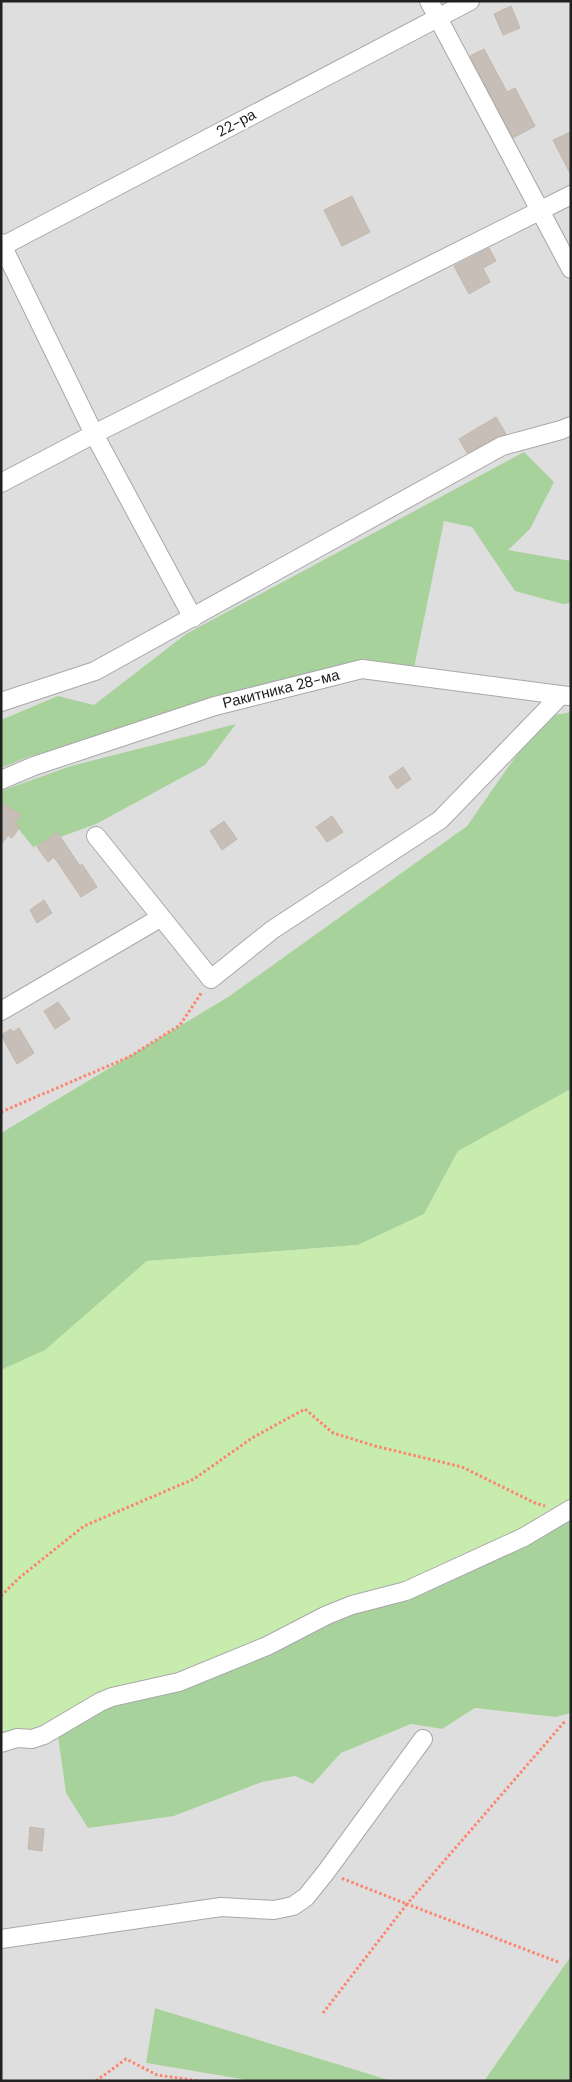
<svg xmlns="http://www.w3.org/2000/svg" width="572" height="2082" viewBox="0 0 572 2082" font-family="'DM Sans',sans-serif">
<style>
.residential{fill:#dfdede}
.grass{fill:#c8ecad}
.forest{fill:#a8d29c}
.building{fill:#c7beb7;stroke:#c4b7a9}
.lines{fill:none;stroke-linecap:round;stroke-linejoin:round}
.minor-casing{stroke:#a8a8a8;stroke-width:20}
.path{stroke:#fd846d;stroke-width:3;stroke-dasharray:2.5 2.5;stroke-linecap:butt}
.minor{stroke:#fff;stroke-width:18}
.labels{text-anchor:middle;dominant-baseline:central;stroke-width:4.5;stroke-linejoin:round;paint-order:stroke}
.street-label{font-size:15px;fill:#212121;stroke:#fff}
</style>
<rect width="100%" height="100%" fill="#f2efe8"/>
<!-- residential -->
<path class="residential" d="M1,1H571V712L543,717L467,826L228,997L1,1133Z
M475,1708L556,1717L571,1713V1956L484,2081H392L155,2008L146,2063L253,2081H1V1743L57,1729L174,1816L262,1782L296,1776L313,1784L341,1753L411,1724L442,1729Z"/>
<!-- grass -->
<path class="grass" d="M571,1089V1508L444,1575L57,1729L1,1743V1370L45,1349L147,1261L358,1245L424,1214L458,1151Z"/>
<!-- forest -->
<path class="forest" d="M524,452L554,482L530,529L508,550L571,561V603L563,604L515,591L472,527L444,521L413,673L363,665L28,757L1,768V720L58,696L94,705L186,634Z
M571,712V1089L458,1151L424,1214L358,1245L147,1261L45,1350L1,1370V1133L228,997L467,826L543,717Z
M236,724L205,765L96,824L33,847L1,807V791L71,766Z
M571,1515V1713L556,1717L475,1708L442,1729L411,1724L341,1753L313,1784L295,1776L262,1782L174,1816L88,1828L66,1793L57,1729L112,1697L179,1682Z
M571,1956V2081H484Z
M155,2008L392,2081H253L146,2063Z"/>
<!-- building -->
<path class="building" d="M511,6L520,28L503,35L494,14Z
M484,49L507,92L515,88L535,126L513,138L470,56Z
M571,132V175L553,140Z
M352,196L370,232L342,246L324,210Z
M489,248L496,261L483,268L490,282L469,294L454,266Z
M496,417L506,434L497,437L467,453L459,439Z
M403,767L411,779L397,789L389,777Z
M1,802L21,815L15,824L20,827L12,838L8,835L1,845Z
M332,816L343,832L327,842L316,827Z
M224,821L237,839L222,850L210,831Z
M57,832L80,866L82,864L97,887L81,897L54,857L48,862L37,847Z
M44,900L52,913L37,923L30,910Z
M58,1002L70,1019L55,1029L44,1011Z
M19,1028L34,1053L17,1064L1,1035L11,1029L13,1032Z
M30,1827L44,1829L42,1851L28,1849Z"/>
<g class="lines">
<defs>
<path id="minor" d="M429,1L571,269
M1,243L94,434L193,618
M1,247L470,1
M1,483L94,434L571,195
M1,702L95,671L502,446L561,430L571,426
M1,780L34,766L215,706L362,669L568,696
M96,836L211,979L272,930L440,820L560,696
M1,1011L160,918
M1,1743L17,1738L32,1739L44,1735L100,1702L112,1697L179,1682L267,1646L327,1615L352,1605L406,1591L524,1537L571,1509
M1,1939L221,1907L274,1910L293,1906L306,1897L326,1872L423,1739"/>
</defs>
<!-- minor casing -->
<use href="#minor" class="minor-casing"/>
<!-- path -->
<path class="path" d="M1,1112L129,1057L180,1025L202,992
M1,1596L19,1578L84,1526L194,1479L252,1438L305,1409L333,1433L375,1446L462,1467L535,1503L545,1506
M558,1962L407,1904L566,1720
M323,2013L407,1904L341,1878
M96,2081L126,2059L157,2075L199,2081"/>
<!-- minor -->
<use href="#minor" class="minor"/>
</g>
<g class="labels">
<!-- street labels -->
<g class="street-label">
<text transform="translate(236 123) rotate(-28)">22-ра</text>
<text transform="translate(281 689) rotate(-14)">Ракитника 28-ма</text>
</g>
</g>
<!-- border -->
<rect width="572" height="2082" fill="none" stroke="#212121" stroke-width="5"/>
</svg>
